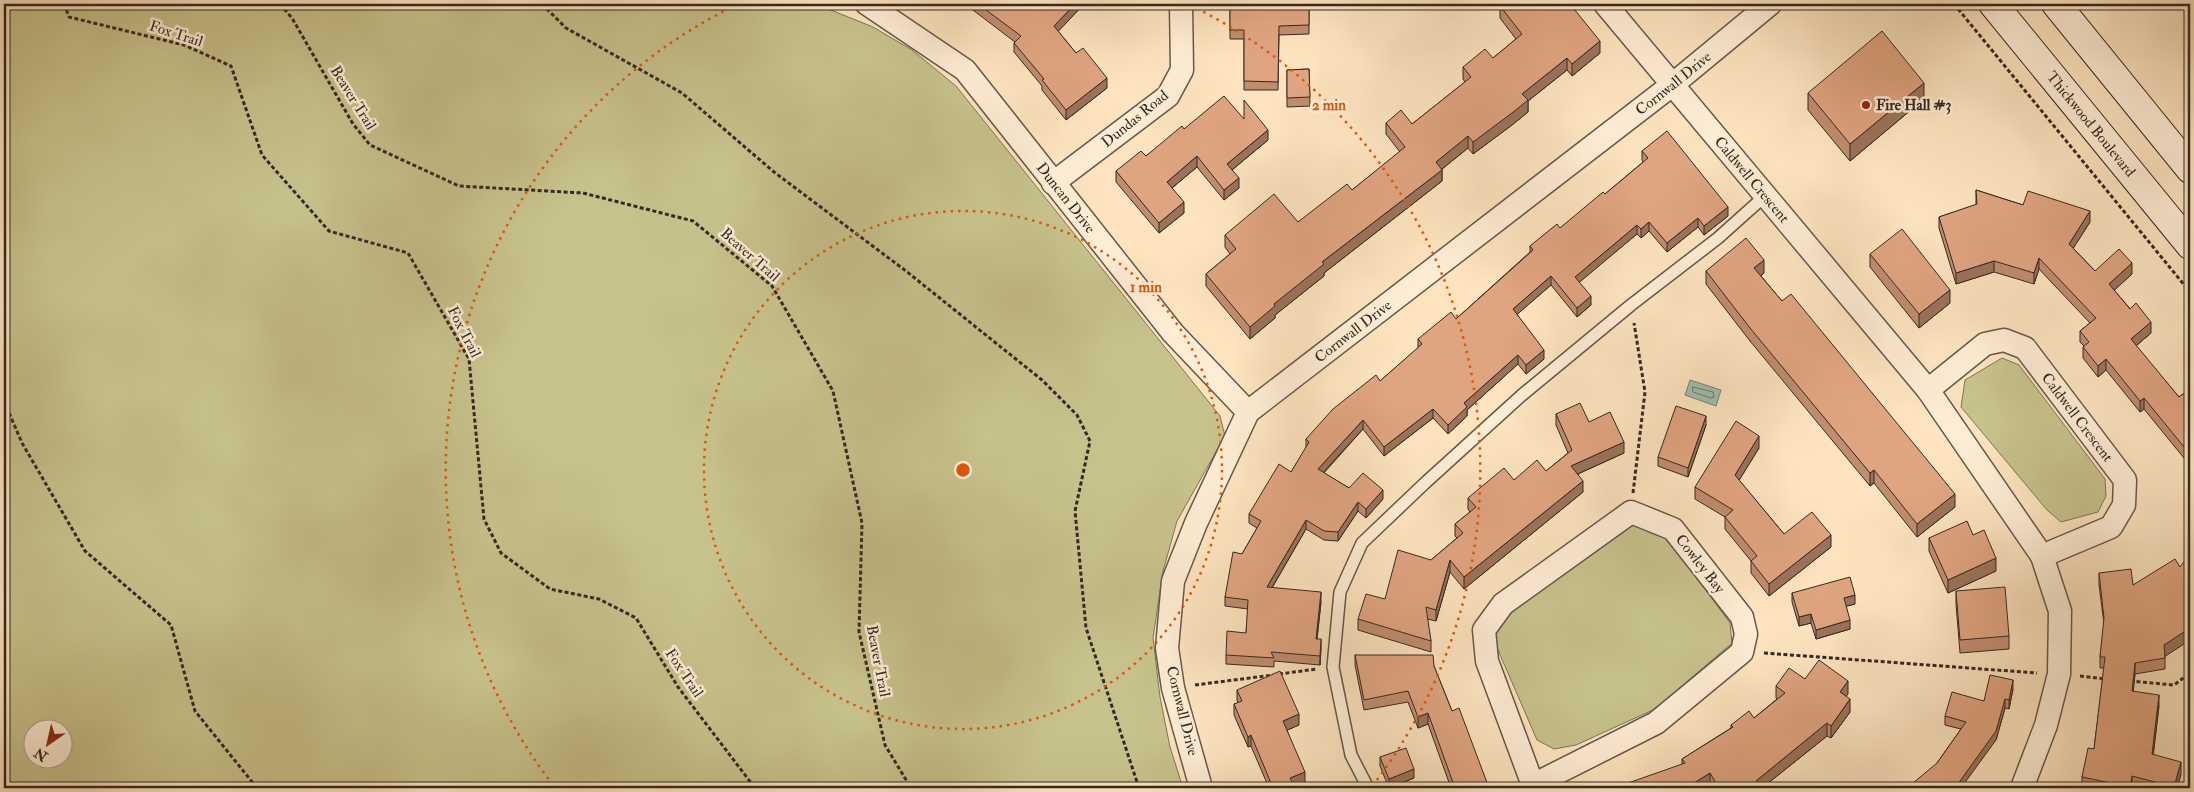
<svg xmlns="http://www.w3.org/2000/svg" width="2194" height="792" viewBox="0 0 2194 792" font-family="'IM FELL Double Pica',serif">
<style>
.green{fill:#c7c28c;stroke:#7e7558;fill-rule:evenodd}
.water{fill:#a0bfae;stroke:#758376}
.lines{fill:none;stroke-linecap:round;stroke-linejoin:round}
.shore{stroke:#6a7468;stroke-width:1}
.lane-casing{stroke:#67574a;stroke-width:14}
.street-casing{stroke:#67574a;stroke-width:25}
.secondary-casing{stroke:#352823;stroke-width:30}
.path{stroke:#352823;stroke-width:3;stroke-dasharray:4 2.5;stroke-linecap:butt}
.lane{stroke:#feedd5;stroke-width:11}
.street{stroke:#feedd5;stroke-width:22}
.secondary{stroke:#feedd5;stroke-width:28}
.wall{fill:#c08d6e;stroke:#352823}
.shaded-wall{fill:#9c735a;stroke:#352823}
.building{fill:#dfa480;stroke:#352823}
.ring{fill:none;stroke:#df570d;stroke-width:2.5;stroke-dasharray:2.5 5}
.poi-dot{fill:#8f2418;stroke:#feedd5;stroke-width:2}
.labels{text-anchor:middle;dominant-baseline:central;stroke-width:5;stroke-linejoin:round;paint-order:stroke}
.street-label{font-size:15px;fill:#352823;stroke:#feedd5}
.poi-label{font-size:15px;font-weight:bold;fill:#352823;stroke:#feedd5;text-anchor:start}
.centre{fill:#df570d;stroke:#feedd5;stroke-width:2.5}
.ring-label{font-size:15px;text-anchor:middle;font-weight:bold;fill:#df570d;stroke:#feedd5;stroke-width:5;stroke-linejoin:round;paint-order:stroke}
</style>
<rect width="100%" height="100%" fill="#fde4bf"/>
<filter id="stains"><feTurbulence type="fractalNoise" baseFrequency=".004" numOctaves="4"/><feColorMatrix values="0 0 0 0 .2 0 0 0 0 .09 0 0 0 0 .02 0 0 0 .5 -.17"/></filter>
<radialGradient id="worn" r=".72"><stop offset=".6" stop-color="#630" stop-opacity="0"/><stop offset="1" stop-color="#630" stop-opacity=".3"/></radialGradient>
<!-- green -->
<path class="green" d="M4,4H816L873,27L912,50L956,86L1220,416L1225,436L1177,521L1163,571L1153,638L1160,697L1170,747L1183,788H4ZM32,730H62V760H32Z
M2002,358L2019,365L2105,479L2106,496L2098,512L2061,522L2047,510L1961,407L1965,380Z
M1633,525L1663,532L1730,623L1732,643L1655,709L1576,745L1554,749L1537,740L1495,643L1498,622Z"/>
<!-- water -->
<path class="water" d="M1690,380L1721,390L1716,406L1685,395Z"/>
<g class="lines">
<!-- shore -->
<path class="shore" d="M1693,387L1713,392L1714,397L1711,398L1693,392Z"/>
<defs>
<path id="lane" d="M1368,788L1351,755L1333,667L1340,592L1362,543L1425,483L1522,395L1631,305L1718,238L1766,195"/>
<g id="street">
<path id="s1" d="M867,4L965,70L1173,333L1248,412"/>
<path id="s2" d="M1605,4L1928,390L2042,556L2060,611L2059,674L2046,725L2022,788"/>
<path d="M1053,183L1168,96L1182,70L1181,4"/>
<path id="s3" d="M1928,390L1985,344L2004,340L2025,348L2125,480L2124,505L2111,527L2042,556"/>
<path d="M1533,785L1656,723L1742,652L1746,634L1742,617L1673,529L1631,512L1503,604L1484,630L1487,661L1534,788"/>
<path id="s4" d="M1201,788L1173,688L1167,648L1173,581L1196,523L1248,412L1672,85L1770,4"/>
</g>
<g id="secondary">
<path id="s5" d="M1993,4L2190,245"/>
<path d="M2056,4L2190,169"/>
</g>
</defs>
<!-- lane casing -->
<use href="#lane" class="lane-casing"/>
<!-- street casing -->
<use href="#street" class="street-casing"/>
<!-- secondary casing -->
<use href="#secondary" class="secondary-casing"/>
<!-- path -->
<path class="path" d="M64,4L69,17L184,45L231,66L262,155L329,231L408,253L469,359L484,519L501,553L550,589L599,599L636,618L678,687L755,788
M280,4L292,18L353,124L370,145L459,186L583,193L693,221L772,286L833,391L862,523L859,632L885,745L911,788
M542,4L566,28L682,93L774,172L906,271L1042,380L1077,415L1090,441L1075,511L1086,628L1139,788
M1954,4L2190,292
M4,401L22,443L85,551L171,625L195,711L257,788
M1633,493L1645,392L1634,323
M1764,653L2037,673
M1279,674L1317,669
M2080,676L2106,679
M2130,681L2174,685L2190,673
M1195,685L1273,675"/>
<!-- lane -->
<use href="#lane" class="lane"/>
<!-- street -->
<use href="#street" class="street"/>
<!-- secondary -->
<use href="#secondary" class="secondary"/>
</g>
<!-- wall -->
<path class="wall" d="M965,4H1083V5L1058,31L1076,53L1107,88L1066,120L1042,90V86L1014,52V43L1015,42Z
M1230,4L1263,7L1309,5V34L1279,35L1278,90H1244V39H1230Z
M1500,6H1527L1600,53L1572,76L1567,70L1528,101V112L1512,125L1473,154L1468,148L1442,169V181L1324,273V276L1275,315V318L1250,339L1206,286V274L1230,254L1225,247V235L1298,222L1352,190L1400,152L1386,134V123L1412,124L1465,82L1463,79V67L1493,58L1516,39L1500,18Z
M1309,69L1310,106L1287,107V70Z
M1808,93L1924,99L1850,161L1808,110Z
M1244,119L1268,140L1232,170L1239,188L1224,200L1197,167L1172,188L1184,213L1159,233L1116,182V171L1146,156L1184,129Z
M1642,151L1728,216L1704,235L1698,227L1667,252L1649,231L1641,238L1637,234L1579,282L1591,305L1577,317L1551,285L1517,314L1544,359L1526,374L1518,364L1467,410V416L1448,434L1433,418L1384,456L1363,429L1324,473L1349,488L1383,499L1366,518L1358,511L1338,541L1324,540L1306,529L1272,588L1321,602L1317,639L1321,648L1320,665L1274,661V667L1226,664V655L1246,633L1248,609L1225,606V597L1242,554L1257,528L1249,523V514L1291,472L1306,448V439L1380,381L1418,348V339L1456,319L1530,252V246L1560,228L1605,194L1643,162L1642,160Z
M1976,190L2023,205L2090,222L2073,248L2095,271L2132,274L2114,290L2151,333L2136,346L2179,397L2190,389V467L2184,458L2144,409L2140,412L2106,370L2098,377L2083,358V347L2084,346L2080,342V331L2090,323L2039,269L2034,284L1994,272L1956,284L1939,228V217L1976,205Z
M1870,254L1950,303L1919,328L1870,267Z
M1706,271L1764,273L1761,276L1955,507L1917,537L1874,483L1870,486L1750,341L1706,284Z
M1556,414L1589,422L1624,453L1578,474L1583,492L1464,589L1450,572L1436,621L1427,619L1431,641V652L1358,630V619L1385,599L1457,538L1455,536V524L1470,512L1468,509V498L1514,480L1546,471L1568,453L1556,425Z
M1706,425L1688,477L1658,466V457Z
M1759,448L1739,480L1784,534L1831,547L1769,596L1751,573V561L1725,529V517L1695,499V487Z
M1973,535L1996,571L1948,593L1929,551V538Z
M2180,567L2190,640L2165,656V669L2135,674L2133,691L2159,706L2153,755L2181,774L2177,788H2082V777L2094,749L2104,668H2100V657L2104,624L2099,585V573L2133,585Z
M1956,591L2009,636V649L1960,653L1956,604Z
M1792,593L1855,604L1846,606L1850,629L1816,639L1811,623L1799,626L1792,602Z
M1355,655L1434,666L1452,711L1489,788H1451L1428,724L1418,728L1408,702L1364,710L1355,665Z
M1805,679L1848,694L1846,696L1850,712L1831,738L1827,736L1762,788H1711L1710,786L1682,764V759L1731,728V725L1754,718L1777,699L1776,698V686Z
M2013,689L2009,709L2005,708L1996,740L1937,763L1961,729L1945,725V716Z
M1237,690L1299,725L1287,730L1305,782L1294,786L1295,788H1269L1251,746L1248,747L1234,715V704L1238,703L1237,700Z
M1380,757L1414,778L1389,788L1380,766Z"/>
<!-- shaded-wall -->
<path class="shaded-wall" d="M1075,4H1083V5L1054,36V26Z
M1458,4H1464L1458,8Z
M1600,41V53L1572,76V64Z
M1567,58V70L1528,101V112L1512,125L1473,154V142L1522,94Z
M1107,78V88L1066,120V110Z
M1924,83V99L1850,161V144Z
M1268,130V140L1227,174V164Z
M1468,136V148L1436,174V162Z
M1197,156V167L1167,192V182Z
M1442,170V181L1324,273V276L1275,315V318L1250,339V327L1274,304L1322,262Z
M1239,178V188L1224,200V190Z
M1184,202V213L1159,233V223Z
M1728,207V216L1704,235V226Z
M2090,211V222L2069,255V244Z
M1698,218V227L1667,252V243Z
M1649,222V231L1641,238V229Z
M1637,225V234L1575,286V277Z
M2039,258V269L2034,284V273Z
M1764,260V273L1754,281V268Z
M1994,261V272L1956,284V273Z
M2132,263V274L2109,295V284Z
M1551,276V285L1513,318V309Z
M1950,290V303L1919,328V314Z
M1591,296V305L1577,317V308Z
M2151,322V333L2131,350V339Z
M1544,350V359L1526,374V365Z
M1518,355V364L1467,410V416L1448,434V425L1464,403Z
M2106,359V370L2098,377V366Z
M2144,398V409L2140,412V401Z
M1433,409V418L1384,456V447Z
M1706,416V425L1688,477V468Z
M1363,420V429L1318,478V469Z
M1759,436V448L1735,487V475Z
M1624,442V453L1571,477V466Z
M1874,470V483L1870,486V473Z
M1583,481V492L1464,589V577Z
M1383,490V499L1366,518V509Z
M1955,494V507L1917,537V524Z
M1358,502V511L1338,541V532Z
M1306,520V529L1267,596V587Z
M1831,535V547L1769,596V584Z
M1996,558V571L1948,593V580Z
M1450,560V572L1436,621V610Z
M1321,592V602L1316,648V639Z
M1855,595V604L1844,607V598Z
M1811,614V623L1799,626V617Z
M2190,616V628L2187,618Z
M1850,620V629L1816,639V630Z
M2190,628V640L2164,657V645Z
M1321,639V648L1320,665V656Z
M2135,663V674L2132,703V691Z
M2013,680V689L2009,709V700Z
M1848,681V694L1840,704V692Z
M2159,695V706L2152,766V754Z
M1850,699V712L1831,738V726Z
M2005,699V708L1996,740L1961,788H1955Z
M1428,713V724L1418,728V717Z
M1299,714V725L1283,732V721Z
M1827,723V736L1762,788H1756V781Z
M1251,735V746L1248,747V737Z
M2181,762V774L2177,788H2174Z
M1414,769V778L1389,788V779Z
M1305,772V782L1290,788V778Z
M1710,773V786L1706,788H1686Z
M2132,776V788H2130V787Z"/>
<!-- building -->
<path class="building" d="M978,4H1075L1054,26L1076,53L1083,48L1107,78L1066,110L1042,80L1044,79L1014,43L1021,36Z
M1230,4H1263V7L1309,5V25L1279,26L1278,82L1244,81V30H1230Z
M1504,4H1526L1527,6L1529,4H1570L1600,41L1572,64L1567,58L1522,94L1528,100L1512,113L1473,142L1468,136L1436,162L1442,170L1322,262L1324,264L1274,304L1275,306L1250,327L1206,274L1236,249L1225,235L1274,194L1298,222L1347,184L1352,190L1405,147L1386,123L1401,110L1412,124L1471,77L1463,67L1485,49L1493,58L1522,34L1500,6Z
M1882,31L1924,83L1850,144L1808,93Z
M1309,69L1310,97L1287,98V70Z
M1224,96L1244,119V100L1268,130L1227,164L1239,178L1224,190L1197,156L1167,182L1184,202L1159,223L1116,171L1141,151L1146,156L1182,126L1184,129Z
M1667,131L1728,207L1704,226L1698,218L1667,243L1649,222L1641,229L1637,225L1575,277L1591,296L1577,308L1551,276L1513,309L1544,350L1526,365L1518,355L1464,403L1467,407L1448,425L1433,409L1384,447L1363,420L1318,469L1349,488L1363,473L1383,490L1366,509L1358,502L1338,532L1324,531L1306,520L1267,587L1321,592L1316,639H1321L1320,656L1271,652L1274,658L1226,655L1227,631L1246,633L1248,600L1225,597L1233,552L1242,554L1261,521L1249,514L1279,464L1291,472L1309,442L1306,439L1333,409L1376,375L1380,381L1422,344L1418,339L1451,312L1456,319L1533,250L1530,246L1557,224L1560,228L1603,192L1605,194L1648,158L1642,151Z
M1976,190L2023,205L2028,191L2090,211L2069,244L2095,271L2119,249L2132,263L2109,284L2130,309L2136,303L2151,322L2131,339L2179,397L2190,389V456L2184,447L2144,398L2140,401L2106,359L2098,366L2083,347L2089,342L2080,331L2096,318L2039,258L2034,273L1994,261L1956,273L1939,217L1977,204Z
M1902,229L1950,290L1919,314L1870,254Z
M1746,238L1764,260L1754,268L1782,301L1791,294L1955,494L1917,524L1874,470L1870,473L1750,328L1706,271Z
M1580,403L1589,422L1610,412L1624,442L1571,466L1583,481L1464,577L1450,560L1436,610L1426,607L1431,641L1358,619L1366,594L1385,599L1398,550L1431,560L1463,533L1455,524L1476,507L1468,498L1504,468L1514,480L1537,460L1546,471L1572,450L1556,414Z
M1676,406L1706,416L1688,468L1658,457Z
M1736,421L1759,436L1735,475L1784,534L1812,512L1831,535L1769,584L1751,561L1757,556L1725,517L1733,510L1695,487Z
M1967,521L1973,535L1984,530L1996,558L1948,580L1929,538Z
M2190,554V616L2187,618L2190,624V628L2164,645L2165,658L2135,663L2132,691L2159,695L2152,754L2181,762L2174,787L2132,776L2130,787L2082,777L2088,748L2094,749L2105,657H2100L2104,618L2099,573L2131,569L2133,585L2175,559L2180,567Z
M1850,577L1855,595L1844,598L1850,620L1816,630L1811,614L1799,617L1792,593Z
M2005,587L2009,636L1960,640L1956,591Z
M1355,655H1433L1434,666L1452,711L1459,708L1489,788H1455L1428,713L1418,717L1408,691L1364,700Z
M1819,660L1848,681L1840,692L1850,699L1831,726L1827,723L1756,781L1761,788H1719L1710,773L1686,788H1614L1685,763L1682,759L1733,727L1731,725L1749,711L1754,718L1785,693L1776,686L1789,668L1805,679Z
M1280,671L1299,714L1283,721L1305,772L1290,778L1295,788H1273L1251,735L1248,737L1234,704L1242,701L1237,690Z
M1990,675L2013,680L2009,700L2005,699L1996,731L1955,788H1907L1937,763L1966,722L1945,716L1952,692L1984,701Z
M1406,748L1414,769L1389,779L1380,757Z
M1357,783L1359,788H1343Z
M1824,785L1827,788H1821Z"/>
<!-- distance rings -->
<g class="ring">
<circle cx="963" cy="470" r="259"/>
<path d="M553 785A517 517 0 0 1 736 5M1190 5A517 517 0 0 1 1373 785"/>
</g>
<!-- markers -->
<circle class="poi-dot" cx="1866" cy="105" r="5"/>
<g class="labels">
<!-- street labels -->
<g class="street-label">
<text transform="translate(176 34) rotate(18)">Fox Trail</text>
<text stroke="none"><textPath href="#s4" startOffset="934">Cornwall Drive</textPath></text>
<text transform="translate(353 98) rotate(58)">Beaver Trail</text>
<text transform="translate(1135 119) rotate(-39)">Dundas Road</text>
<text stroke="none"><textPath href="#s5" startOffset="155">Thickwood Boulevard</textPath></text>
<text stroke="none"><textPath href="#s2" startOffset="229">Caldwell Crescent</textPath></text>
<text stroke="none"><textPath href="#s1" startOffset="281">Duncan Drive</textPath></text>
<text transform="translate(750 255) rotate(41)">Beaver Trail</text>
<text stroke="none"><textPath href="#s4" startOffset="529">Cornwall Drive</textPath></text>
<text transform="translate(464 332) rotate(63)">Fox Trail</text>
<text stroke="none"><textPath href="#s3" startOffset="202">Caldwell Crescent</textPath></text>
<text transform="translate(1700 564) rotate(52)">Cowley Bay</text>
<text transform="translate(878 661) rotate(79)">Beaver Trail</text>
<text transform="translate(684 673) rotate(56)">Fox Trail</text>
<text transform="translate(1182 711) rotate(76)">Cornwall Drive</text>
</g>
<!-- poi labels -->
<g class="poi-label">
<text x="1876" y="105">Fire Hall #3</text>
</g>
</g>
<circle cx="963" cy="470" r="8" class="centre"/>
<g class="ring-label">
<text x="1329" y="110">2 min</text>
<text x="1146" y="292">1 min</text>
</g>
<!-- margin -->
<rect width="2194" height="792" fill="none" stroke="#fde4bf" stroke-width="20"/>
<rect x="5" y="5" width="2184" height="782" fill="none" stroke="#352823" stroke-width="2.5"/>
<rect x="10" y="10" width="2174" height="772" fill="none" stroke="#352823"/>
<!-- north arrow -->
<g transform="translate(48 744) rotate(214)"><circle r="24" fill="#feedd5" stroke="#ae9e8e"/>
<path d="M0-4L9 19L0 12L-9 19Z" fill="#8f2418"/>
<text y="-8" font-size="14" font-weight="bold" text-anchor="middle" fill="#352823">N</text>
</g>
<rect width="100%" height="100%" filter="url(#stains)"/>
<rect width="100%" height="100%" fill="url(#worn)"/>
</svg>
